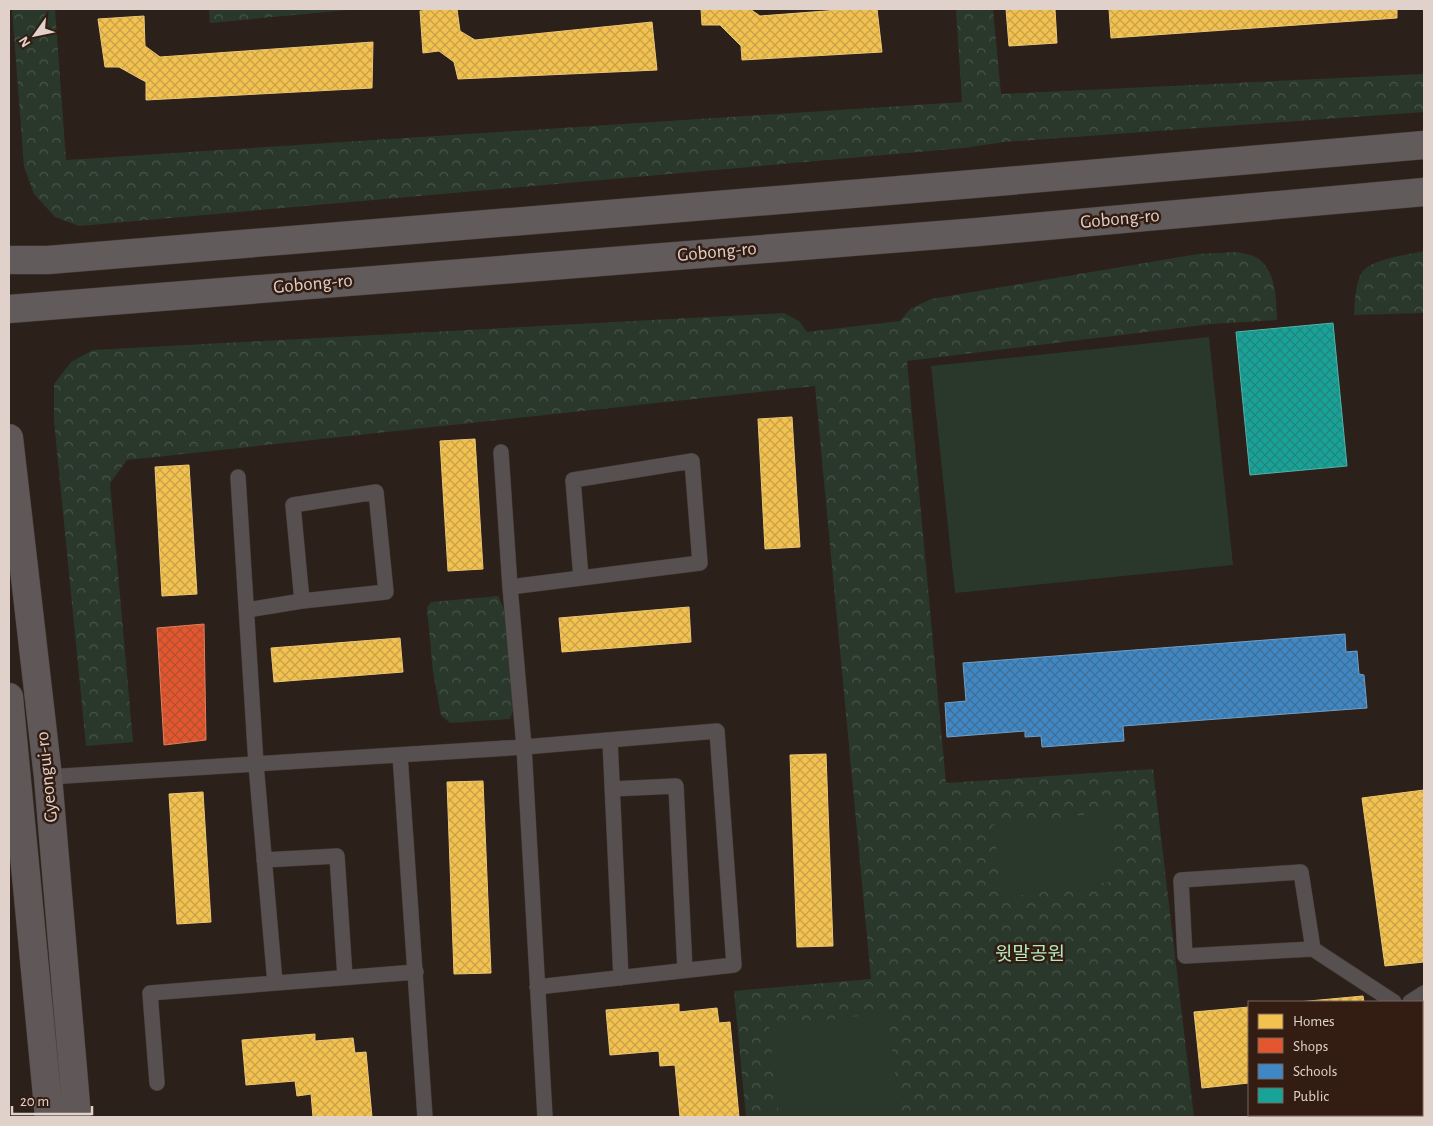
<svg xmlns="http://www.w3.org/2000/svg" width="1433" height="1126" viewBox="0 0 1433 1126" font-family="'Alegreya Sans','Noto Sans KR',sans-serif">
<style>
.forest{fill:url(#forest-crowns)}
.garden{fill:#2a382c}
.homes{fill:url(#homes-cross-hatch);stroke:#edc673}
.shops{fill:url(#shops-cross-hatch);stroke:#e37c5d}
.schools{fill:url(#schools-cross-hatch);stroke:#6f9ec6}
.public{fill:url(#public-cross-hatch);stroke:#53b1a7}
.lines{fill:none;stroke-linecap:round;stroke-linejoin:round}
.lane-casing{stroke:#473d38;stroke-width:16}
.secondary-casing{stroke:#473d38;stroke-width:29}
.primary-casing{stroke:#473d38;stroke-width:29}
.lane{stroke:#565050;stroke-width:15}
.secondary{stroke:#615b5b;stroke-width:28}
.primary{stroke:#605858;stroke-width:28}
.labels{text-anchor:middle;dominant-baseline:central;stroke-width:5;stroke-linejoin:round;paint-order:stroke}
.street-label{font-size:19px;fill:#e0d1ca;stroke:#331d13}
.park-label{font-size:19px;fill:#b3e9c1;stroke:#331d13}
</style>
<defs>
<pattern id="forest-crowns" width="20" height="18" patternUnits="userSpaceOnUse" patternTransform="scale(1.25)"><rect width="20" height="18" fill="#2a382c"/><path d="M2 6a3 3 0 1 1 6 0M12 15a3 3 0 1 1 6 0" fill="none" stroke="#495449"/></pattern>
<pattern id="homes-cross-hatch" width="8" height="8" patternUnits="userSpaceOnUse" patternTransform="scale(1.25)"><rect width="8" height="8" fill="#f2c14e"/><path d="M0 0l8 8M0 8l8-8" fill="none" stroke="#c6a04a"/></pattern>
<pattern id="shops-cross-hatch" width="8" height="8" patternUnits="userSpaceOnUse" patternTransform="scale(1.25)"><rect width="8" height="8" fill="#e4572e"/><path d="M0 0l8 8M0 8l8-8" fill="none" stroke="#b45032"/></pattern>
<pattern id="schools-cross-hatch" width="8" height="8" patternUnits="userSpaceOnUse" patternTransform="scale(1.25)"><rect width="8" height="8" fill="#3f88c5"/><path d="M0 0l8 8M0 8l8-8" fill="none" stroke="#406e95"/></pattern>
<pattern id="public-cross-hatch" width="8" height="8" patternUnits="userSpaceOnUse" patternTransform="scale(1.25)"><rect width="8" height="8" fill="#17a398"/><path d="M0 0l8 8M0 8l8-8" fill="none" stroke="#24857d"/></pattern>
</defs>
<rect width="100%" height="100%" fill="#2c201a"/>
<!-- forest -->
<path class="forest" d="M12,9H55L66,160L962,102L956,9H993L1001,94L1424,74V112L1004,142L964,148L79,226L55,217L34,194L24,167Z
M209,9H348V10L210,23Z
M1424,251V313L1354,315C1355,302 1355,288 1360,276C1366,259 1408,255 1424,251Z
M1238,252C1244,254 1255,255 1260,260C1277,275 1276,299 1277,320L1212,324L907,361L946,783L1153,769L1194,1117H746L734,991L871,979L815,386L127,460L110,483L133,742L86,746L54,421V384L71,362L93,350L784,313L799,321L807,332L900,321L910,309L931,299L1198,254Z
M498,596L504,609L515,705L510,719L450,723L441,715L433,672L427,608L431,602Z
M1422,1103H1424V1117H1236L1268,1115H1422Z"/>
<!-- garden -->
<path class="garden" d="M1209,337L1233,565L955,593L931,366Z
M1110,812L1115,881L1003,898L993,825Z
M888,1013L900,1117H779L769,1026Z"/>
<!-- homes -->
<path class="homes" d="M438,9H457L460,31L475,40L652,22L657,70L458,79L454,62L439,51L423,53L420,11Z
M701,9H750L760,16L852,9H877L882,52L742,60L741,46L720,25H702Z
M1006,9H1055L1057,43L1009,46Z
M1109,9H1397V18L1111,38Z
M144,16L145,46L160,57L373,42L372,88L146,100V82L119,67H105L98,19Z
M792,417L800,547L765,549L758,419Z
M475,439L483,569L448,571L440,441Z
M189,465L197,594L162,596L155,467Z
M689,607L691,642L562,652L559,618Z
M400,638L403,672L274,682L271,648Z
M826,754L833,946L797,947L790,755Z
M483,781L491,973L454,974L447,782Z
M1424,790V962L1385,966L1362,798Z
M203,792L211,922L177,924L169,794Z
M1363,996L1364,1002H1298Z
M679,1004V1012L717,1008L719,1023L730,1022L739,1117H680L675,1065L660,1066L659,1051L610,1055L606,1010Z
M1249,1007V1083L1202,1088L1194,1012Z
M315,1034V1041L353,1038L355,1053L366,1052L372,1117H313L311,1094L297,1096L295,1081L246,1085L242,1040Z"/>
<!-- shops -->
<path class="shops" d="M204,624L206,740L164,745L157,628Z"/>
<!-- schools -->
<path class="schools" d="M1345,634L1346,652L1357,651L1359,674L1364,675L1367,708L1123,726L1124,741L1042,747L1041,736L1025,737V731L947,737L945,703L966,701L963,663Z"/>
<!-- public -->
<path class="public" d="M1333,323L1347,466L1250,475L1236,332Z"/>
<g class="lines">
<defs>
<path id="lane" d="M501,452L510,587L524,747L545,1117
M238,477L256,764L275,983
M510,587L700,563L692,461L573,480L581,578
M247,610L302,601L386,592L376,492L293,505L302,601
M610,740L621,978
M400,755L425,1117
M48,777L524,747L717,731L734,965L537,987
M612,789L676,786L685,970
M264,860L337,856L345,977
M1313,949L1301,872L1181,880L1185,956L1313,949L1394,1002
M1410,1002L1424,993
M157,1083L150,993L416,972"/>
<path id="secondary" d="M9,260H48L973,184L1424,145
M9,309L978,232L1424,192"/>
<path id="primary" d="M9,438L48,777L77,1117
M9,697L49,1117"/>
</defs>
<!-- lane casing -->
<use href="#lane" class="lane-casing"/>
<!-- secondary casing -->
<use href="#secondary" class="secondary-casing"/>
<!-- primary casing -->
<use href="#primary" class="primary-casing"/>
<!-- lane -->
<use href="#lane" class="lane"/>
<!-- secondary -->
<use href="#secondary" class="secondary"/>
<!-- primary -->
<use href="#primary" class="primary"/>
</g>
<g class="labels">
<!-- street labels -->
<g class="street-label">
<text transform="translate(1120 219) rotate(-5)">Gobong-ro</text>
<text transform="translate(717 252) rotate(-5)">Gobong-ro</text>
<text transform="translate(313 284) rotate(-5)">Gobong-ro</text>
<text transform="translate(47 777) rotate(-96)">Gyeongui-ro</text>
</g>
<!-- park labels -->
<g class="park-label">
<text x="1030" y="954">윗말공원</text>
</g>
</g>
<!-- border -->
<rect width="1433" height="1126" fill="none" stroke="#e0d1ca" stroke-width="20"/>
<!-- legend -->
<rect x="1248" y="1001" width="175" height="115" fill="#331d13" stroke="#78655c"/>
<rect x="1258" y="1014" width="25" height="15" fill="#f2c14e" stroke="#78655c"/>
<text x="1293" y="1026" font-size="15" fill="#e0d1ca">Homes</text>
<rect x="1258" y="1038" width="25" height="15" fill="#e4572e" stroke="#78655c"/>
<text x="1293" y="1051" font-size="15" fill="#e0d1ca">Shops</text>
<rect x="1258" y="1064" width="25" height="15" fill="#3f88c5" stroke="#78655c"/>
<text x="1293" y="1076" font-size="15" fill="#e0d1ca">Schools</text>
<rect x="1258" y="1088" width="25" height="15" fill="#17a398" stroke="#78655c"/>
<text x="1293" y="1101" font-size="15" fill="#e0d1ca">Public</text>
<!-- north arrow -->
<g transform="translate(35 35) rotate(237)" stroke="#331d13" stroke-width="4" paint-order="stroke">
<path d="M0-4L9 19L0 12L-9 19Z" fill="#e0d1ca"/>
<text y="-8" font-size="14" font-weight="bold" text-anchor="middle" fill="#e0d1ca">N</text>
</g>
<!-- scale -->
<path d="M12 1106v8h80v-8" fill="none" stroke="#e0d1ca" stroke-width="2.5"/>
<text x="20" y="1106" font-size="15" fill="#e0d1ca" stroke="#331d13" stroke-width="4" paint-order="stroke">20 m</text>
</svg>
